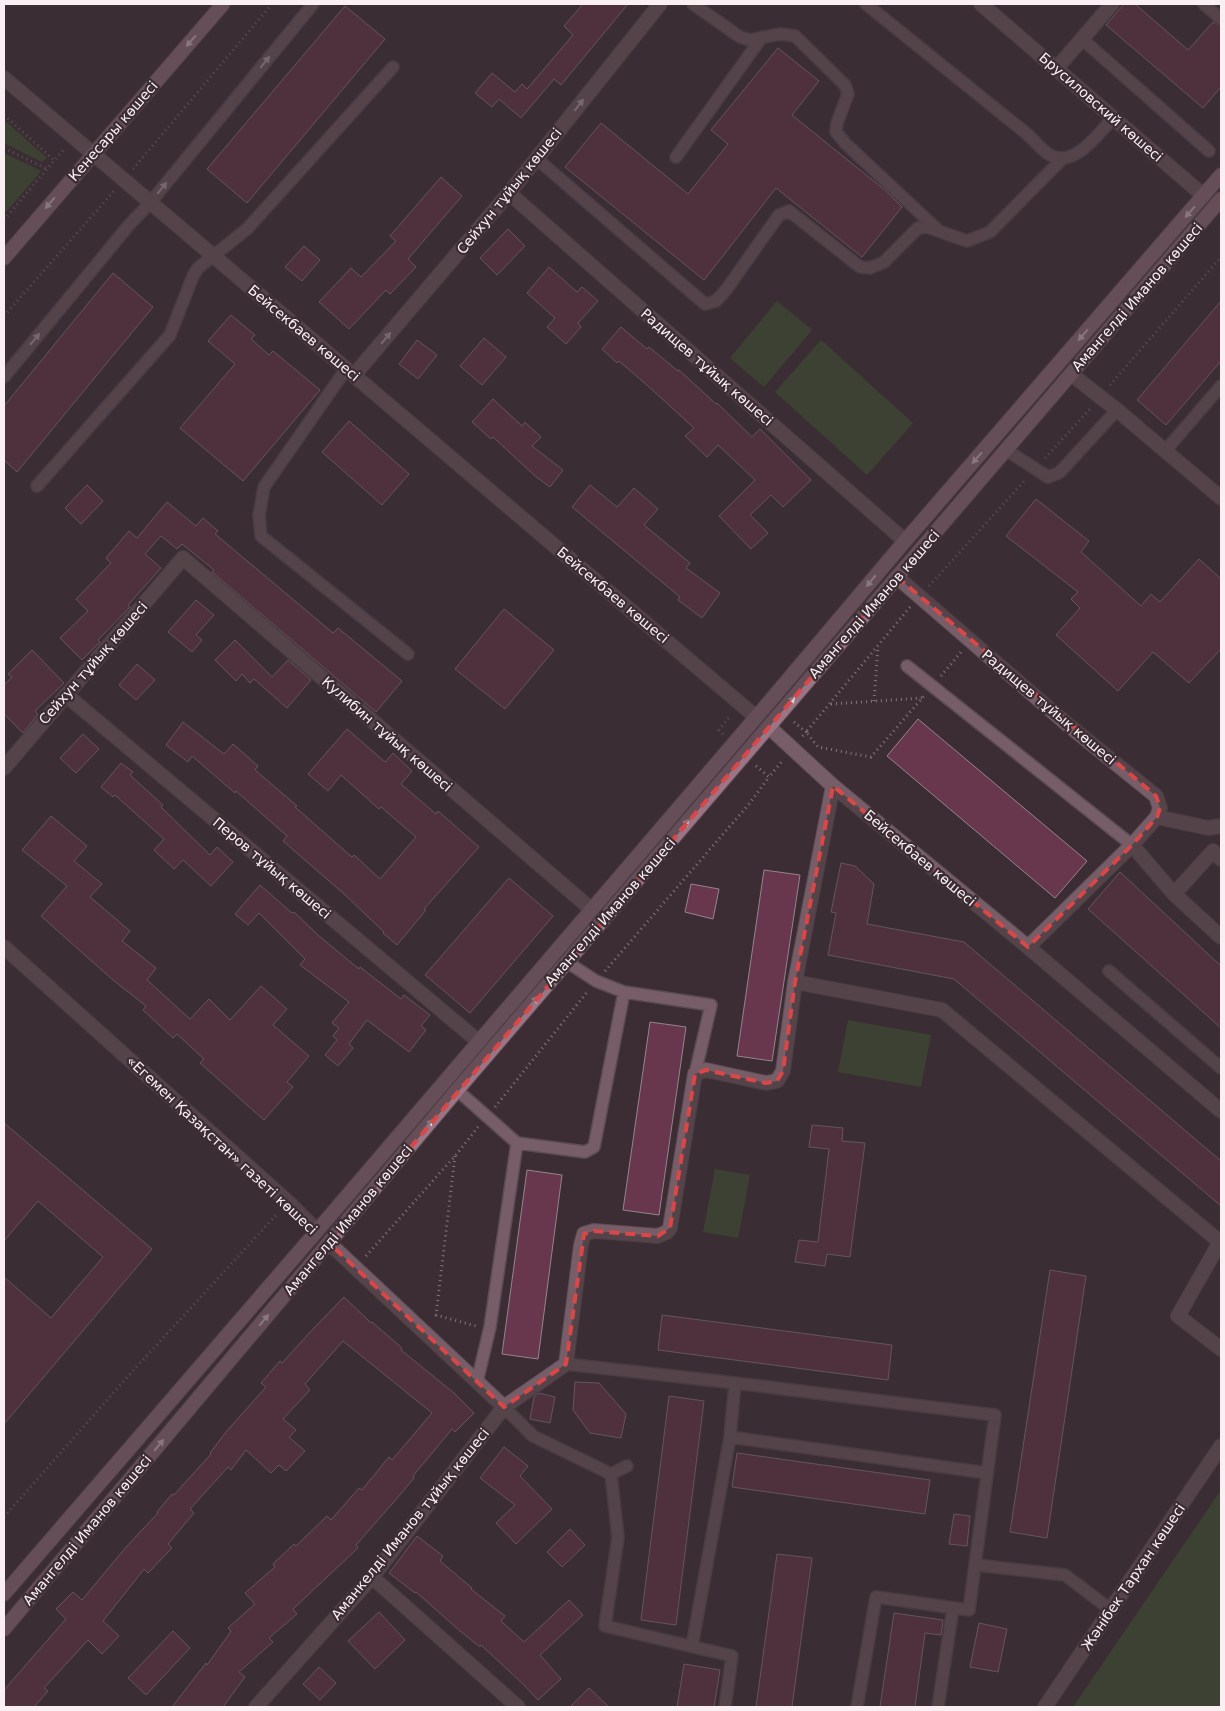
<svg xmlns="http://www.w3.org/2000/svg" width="1225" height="1711" viewBox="0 0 1225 1711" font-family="'DejaVu Sans',sans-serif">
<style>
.green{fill:#425933}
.building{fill:#68364d;stroke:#95858b}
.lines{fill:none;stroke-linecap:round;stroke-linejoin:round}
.service-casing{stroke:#5a4c52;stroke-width:14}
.minor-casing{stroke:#5a4c52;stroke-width:16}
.tertiary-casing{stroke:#5a4c52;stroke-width:16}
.secondary-casing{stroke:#5a4c52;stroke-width:16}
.path{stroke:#84777c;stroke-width:3;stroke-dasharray:1 4;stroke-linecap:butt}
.service{stroke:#765d67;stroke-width:11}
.minor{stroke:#765d67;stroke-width:14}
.tertiary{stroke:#765d67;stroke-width:14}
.secondary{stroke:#9b7585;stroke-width:14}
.oneway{fill:#e2d1d8}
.oneway2{fill:#bfaeb5}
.marked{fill:none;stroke:#db4647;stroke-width:4;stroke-dasharray:10 6;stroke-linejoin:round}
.labels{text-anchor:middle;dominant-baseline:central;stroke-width:4.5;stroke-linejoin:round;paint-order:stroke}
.street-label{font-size:14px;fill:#faf0f4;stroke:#3b2d33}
</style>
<rect width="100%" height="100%" fill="#3b2d33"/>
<!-- green -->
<path class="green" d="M4,120L47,158L42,162L4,143Z
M4,153L41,171L6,212L4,210Z
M777,301L812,330L764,387L730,358Z
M821,340L913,423L867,475L775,392Z
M848,1020L931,1035L921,1087L838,1072Z
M715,1169L750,1175L738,1238L703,1232Z
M1221,1490V1707H1073Z"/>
<!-- building -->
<path class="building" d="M583,4H628L561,85L554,79L521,118L499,99L492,107L475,93L492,73L515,92L522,84L527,89L573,35L564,26Z
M1124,4H1135L1188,50L1213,22L1221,26V87L1203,108L1106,25Z
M345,6L385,39L247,203L207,169Z
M778,48L819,81L792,115L886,191L902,207L862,257L776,188L704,280L565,167L601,123L688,194L728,144L711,130Z
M441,177L462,196L408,259L416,267L390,294L386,290L349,329L319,302L351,268L361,277L396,241L390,236Z
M508,229L525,246L497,275L480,258Z
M304,246L320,260L302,281L285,267Z
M549,267L577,292L582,287L598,301L578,323L581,327L566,344L547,327L555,318L527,293Z
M113,273L153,307L17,472L4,460V406Z
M1221,301V361L1166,425L1137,400Z
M231,315L255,335L251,339L269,355L273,351L320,390L243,481L180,428L235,364L208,341Z
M621,327L647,349L649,347L678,371L679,370L716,404L717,403L752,437L760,429L811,480L783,507L771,495L750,515L768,533L751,549L719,516L755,480L718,445L707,457L685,436L694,428L648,386L619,361L617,363L602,349Z
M484,338L506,357L482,385L460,366Z
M417,340L437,355L418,379L399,364Z
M493,399L522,426L525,422L541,437L532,446L563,470L550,487L535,476L493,437L491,439L472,422Z
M349,421L409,474L382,505L322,452Z
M87,485L103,501L81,524L65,508Z
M590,485L617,507L634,488L658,509L644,525L690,563L686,568L720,593L702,618L678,600L680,597L572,507Z
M1036,499L1089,541L1081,552L1141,606L1151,594L1160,602L1199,559L1221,579V649L1189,683L1153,652L1118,691L1056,635L1080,608L1071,599L1078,592L1006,536Z
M167,502L196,526L203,518L218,531L215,534L333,633L338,628L402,681L376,712L212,572L214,570L182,544L177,549L161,536L145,554L161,568L128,605L130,607L98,640L100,642L82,660L60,638L88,611L76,599L111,563L106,558L129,531L137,538Z
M196,600L214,615L196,635L202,640L192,652L168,632Z
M504,609L554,650L505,709L455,669Z
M235,640L272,677L288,660L311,680L287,708L254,679L250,683L242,674L236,681L215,660Z
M32,650L64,683L35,711L38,714L23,733L4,714V685L12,677L8,674Z
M137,664L155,680L136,700L119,685Z
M918,719L1087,861L1055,898L887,756Z
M183,722L224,754L233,744L258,766L255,770L297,806L295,807L352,857L354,855L380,879L416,837L381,807L379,809L341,775L328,791L308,774L347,729L385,762L393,753L412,771L401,784L436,814L438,811L479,847L424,909L426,910L397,945L383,933L384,932L343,893L283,841L287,836L236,791L235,793L192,756L188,762L166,745Z
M83,734L99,749L76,773L60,758Z
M121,763L133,772L130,775L163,805L161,807L210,855L217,847L233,862L211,886L183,860L174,869L154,850L164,839L115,795L113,797L101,787Z
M51,816L87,846L74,861L102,884L90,897L130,931L122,941L156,968L147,980L190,1019L209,999L230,1020L261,986L287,1009L273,1025L309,1056L287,1082L293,1087L264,1120L200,1063L204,1059L177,1034L173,1038L143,1010L146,1006L113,980L41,916L67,886L22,850Z
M841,863L855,866L874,884L867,924L964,942L1221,1161V1206L954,979L828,955L836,913L831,912Z
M764,870L800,875L772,1061L737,1056Z
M1120,872L1221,966V1028L1088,909Z
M509,878L553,916L470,1013L425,975Z
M691,884L719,889L713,919L685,912Z
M260,885L292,913L294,912L319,936L359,969L360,967L401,999L404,995L430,1015L421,1026L426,1030L409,1052L367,1020L349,1044L353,1048L338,1066L325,1055L337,1040L333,1036L339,1028L332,1023L349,1002L300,965L305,959L259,913L248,925L235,914Z
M650,1022L686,1027L659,1215L623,1210Z
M4,1123L152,1249L4,1424V1277L51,1318L103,1257L38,1201L4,1241Z
M812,1125L843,1128L842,1141L865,1143L850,1257L827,1254L825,1266L795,1262L799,1240L818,1242L829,1149L809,1147Z
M527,1170L562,1175L538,1359L502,1354Z
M1050,1270L1086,1276L1047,1538L1010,1532Z
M344,1297L371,1323L372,1322L402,1348L401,1350L454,1393L474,1413L455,1432L452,1429L413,1476L414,1478L399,1496L356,1545L358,1548L293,1609L297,1614L269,1638L273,1642L239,1672L245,1677L223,1707H172L206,1663L207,1665L227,1637L231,1631L228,1628L255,1604L245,1593L275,1567L273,1564L294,1544L296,1546L327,1516L331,1520L359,1488L362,1490L389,1457L392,1460L432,1413L343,1341L305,1384L310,1390L283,1419L296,1430L289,1437L305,1451L286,1471L279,1465L271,1473L246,1450L231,1470L228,1467L190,1509L194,1513L168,1544L172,1548L148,1573L144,1569L103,1621L119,1636L102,1654L88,1640L44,1688L48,1691L34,1707H4V1690L66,1619L56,1609L73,1592L82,1600L127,1546L158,1513L157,1512L172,1494L174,1495L211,1454L210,1453L226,1432L266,1387L261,1383L280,1361L282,1363L313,1329Z
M662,1315L892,1345L888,1380L658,1350Z
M575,1382L599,1383L626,1414L621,1438L590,1433L573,1410Z
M539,1393L555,1397L550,1423L530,1419L534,1397Z
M669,1396L704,1401L676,1625L641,1620Z
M504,1447L528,1466L520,1476L552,1509L516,1544L496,1523L515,1505L480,1478Z
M737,1453L930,1480L925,1514L732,1487Z
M954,1514L970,1516L967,1546L949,1544Z
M570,1529L585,1545L562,1567L547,1552Z
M417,1536L443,1556L440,1561L472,1588L471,1589L505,1616L501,1621L524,1642L569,1600L583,1615L540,1655L561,1679L538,1700L523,1684L481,1645L480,1647L460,1631L416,1592L415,1593L389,1573Z
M777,1554L812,1558L792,1707H756Z
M379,1612L405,1640L375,1669L348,1641Z
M894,1613L943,1620L941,1635L925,1633L915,1707H880Z
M979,1623L1007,1629L998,1672L970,1667Z
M173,1631L190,1648L146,1695L128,1678Z
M684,1664L720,1670L714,1707H677Z
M319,1667L336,1683L320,1700L303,1684Z
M589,1688L609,1707H570Z"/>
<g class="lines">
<defs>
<path id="service" d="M693,4L740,37L750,40L780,34L795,36L845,85L848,94L837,123L836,132L846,144L938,230
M866,4L1027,134C1034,140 1040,148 1047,153C1072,172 1098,134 1113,118
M1204,4L1221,19
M1082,39L1209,151
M676,157L762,37
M537,159L705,304L716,301L726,290L779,215L789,211L860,267L870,268L884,262L918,228L927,227L967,241L990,232L1062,159
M346,369L264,487L259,515L261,536L408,654
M4,377L129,225L150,203L313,4
M1006,450L1048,477L1059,473L1117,410
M1165,451L1221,386
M37,486L170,335L193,276L198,268L247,229L393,67
M907,666L1132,845
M567,962L596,981L624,992L711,1005L695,1074
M1109,971L1221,1068
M457,1090L517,1143L585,1152L594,1147L624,992
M566,1364L735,1383L995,1415L969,1610L876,1597L857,1707
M477,1382L490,1327L517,1143
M504,1407L533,1436L611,1474L627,1466
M730,1437L987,1473
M611,1474L618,1537L605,1626L732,1656L725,1707
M976,1565L1065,1575L1111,1610
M692,1646L730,1437L735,1383
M938,1707L953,1608"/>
<path id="minor" d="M981,4L1204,196
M1056,69L1112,4
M509,193L905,541
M1071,374L1117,410L1221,498
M354,375L509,193L660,4
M897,577L1067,724L1156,796L1160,808L1157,817L1132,845
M66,695L478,1041
M4,768L183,558L591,909
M833,786L795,982L942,1010L1220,1242L1178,1316L1221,1349
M1157,817L1208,828L1221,826
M1174,894L1213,851L1221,859
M4,947L288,1202L317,1231
M1028,947L1132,845L1174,894L1221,937
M329,1243L504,1407
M372,1577L518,1707
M256,1707L372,1577L504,1407L566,1364L581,1245L584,1234L594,1231L658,1236L667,1232L670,1228L695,1074L706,1070L766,1083L777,1081L783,1071L795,982
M1045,1707L1221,1446"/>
<path id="tertiary" d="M4,78L756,717
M769,727L833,786L1028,947L1221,1111"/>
<path id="secondary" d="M4,258L223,4
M4,1594L317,1231L770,701L905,541L1221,175
M4,1629L457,1090L1221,199"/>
</defs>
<!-- service casing -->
<use href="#service" class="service-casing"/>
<!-- minor casing -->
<use href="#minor" class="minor-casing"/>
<!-- tertiary casing -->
<use href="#tertiary" class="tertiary-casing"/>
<!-- secondary casing -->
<use href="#secondary" class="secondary-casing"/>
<!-- path -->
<path class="path" d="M4,115L55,161
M4,148L47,169
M133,169L272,4
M4,220L64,149
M4,316L114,191
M1110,385L1221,257
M1045,458L1090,409
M929,586L1026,479
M910,607L806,732L818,747L871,757L924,696
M941,676L961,652
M874,701L878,647
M831,704L922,698
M794,722L806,732L801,738
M723,734L719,730L730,716
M756,766L769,777L783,760
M605,971L749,804L769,777
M495,1107L588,991
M455,1156L436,1315L476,1326
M366,1256L455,1156L478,1127
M4,1517L129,1375L278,1213"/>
<!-- service -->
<use href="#service" class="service"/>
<!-- minor -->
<use href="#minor" class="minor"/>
<!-- tertiary -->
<use href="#tertiary" class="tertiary"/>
<!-- secondary -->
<use href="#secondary" class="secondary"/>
</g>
<!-- one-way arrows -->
<defs><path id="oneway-solid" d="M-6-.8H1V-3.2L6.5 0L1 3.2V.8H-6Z" transform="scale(1.25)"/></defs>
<g class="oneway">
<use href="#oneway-solid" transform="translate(191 41) rotate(131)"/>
<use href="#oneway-solid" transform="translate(50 203) rotate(131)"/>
<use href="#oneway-solid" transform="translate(1190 212) rotate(131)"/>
<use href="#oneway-solid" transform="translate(1083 335) rotate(131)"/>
<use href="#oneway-solid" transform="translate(977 458) rotate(131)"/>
<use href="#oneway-solid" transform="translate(871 581) rotate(130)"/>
<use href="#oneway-solid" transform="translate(790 702) rotate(-49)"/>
<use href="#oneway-solid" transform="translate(684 825) rotate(-49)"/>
<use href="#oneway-solid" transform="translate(533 1002) rotate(-49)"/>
<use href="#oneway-solid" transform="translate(428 1125) rotate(-50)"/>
<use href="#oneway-solid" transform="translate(264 1320) rotate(-50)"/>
<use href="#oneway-solid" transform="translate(159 1445) rotate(-50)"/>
</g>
<g class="oneway2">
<use href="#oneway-solid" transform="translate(265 62) rotate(-51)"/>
<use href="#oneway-solid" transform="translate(579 105) rotate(-52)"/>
<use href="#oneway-solid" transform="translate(162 188) rotate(-51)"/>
<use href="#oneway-solid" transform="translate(386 338) rotate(-50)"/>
<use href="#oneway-solid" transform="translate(35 339) rotate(-50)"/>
</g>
<!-- marked area -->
<path d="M0 0H1225V1711H0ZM897,577L1156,796L1160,808L1157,817L1132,845L1028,947L833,786L795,982L783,1071L777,1081L766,1083L706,1070L695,1074L670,1228L658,1236L594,1231L584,1234L566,1364L504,1407L329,1243Z" fill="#3b2d33" fill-opacity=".55" fill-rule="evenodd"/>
<path class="marked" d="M897,577L1156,796L1160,808L1157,817L1132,845L1028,947L833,786L795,982L783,1071L777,1081L766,1083L706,1070L695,1074L670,1228L658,1236L594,1231L584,1234L566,1364L504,1407L329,1243Z"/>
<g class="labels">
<!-- street labels -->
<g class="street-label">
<text transform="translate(1101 107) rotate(41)">Брусиловский көшесі</text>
<text transform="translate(113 131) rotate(-49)">Кенесары көшесі</text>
<text transform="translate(509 191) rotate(-51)">Сейхун тұйық көшесі</text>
<text transform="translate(1137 297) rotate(-49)">Амангелді Иманов көшесі</text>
<text transform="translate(304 333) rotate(40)">Бейсекбаев көшесі</text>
<text transform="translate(707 367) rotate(41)">Радищев тұйық көшесі</text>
<text transform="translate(613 595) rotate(40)">Бейсекбаев көшесі</text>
<text transform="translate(874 604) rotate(-49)">Амангелді Иманов көшесі</text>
<text transform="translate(93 663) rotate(-49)">Сейхун тұйық көшесі</text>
<text transform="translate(1049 707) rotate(40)">Радищев тұйық көшесі</text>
<text transform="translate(387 734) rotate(41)">Кулибин тұйық көшесі</text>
<text transform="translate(920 858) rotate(40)">Бейсекбаев көшесі</text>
<text transform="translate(272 868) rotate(40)">Перов тұйық көшесі</text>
<text transform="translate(610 912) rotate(-49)">Амангелді Иманов көшесі</text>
<text transform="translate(222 1145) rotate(43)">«Егемен Қазақстан» газеті көшесі</text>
<text transform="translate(348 1220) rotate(-50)">Амангелді Иманов көшесі</text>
<text transform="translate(410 1524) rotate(-51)">Аманкелді Иманов тұйық көшесі</text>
<text transform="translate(87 1530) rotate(-50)">Амангелді Иманов көшесі</text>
<text transform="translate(1133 1577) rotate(-56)">Жәнібек Тархан көшесі</text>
</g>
</g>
<!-- border -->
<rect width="1225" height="1711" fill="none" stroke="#faf0f4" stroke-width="10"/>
</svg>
